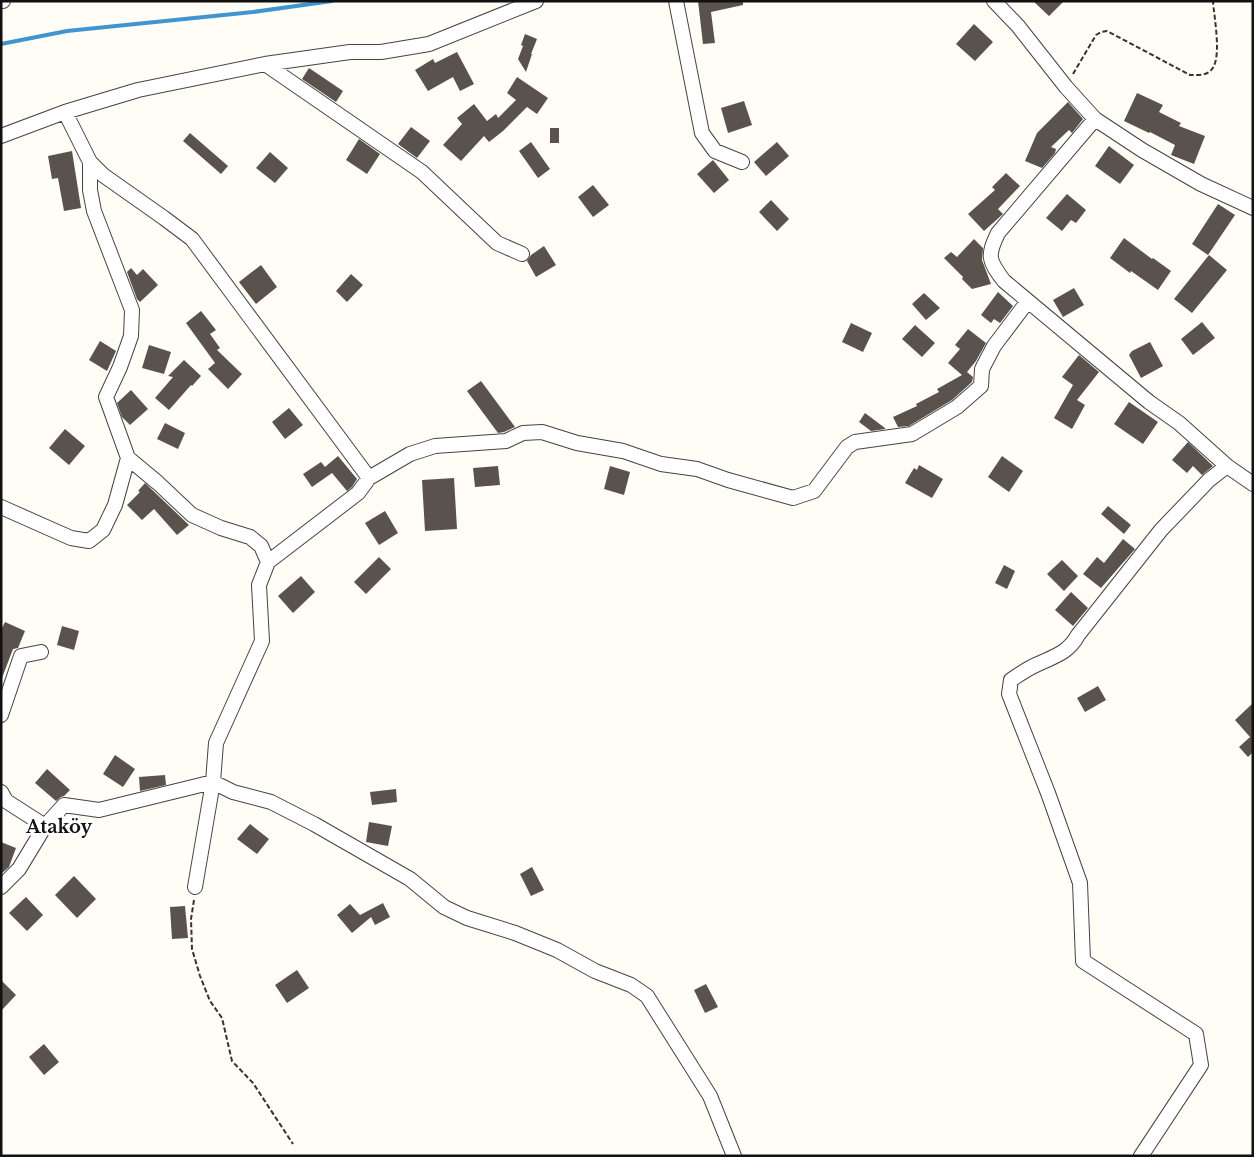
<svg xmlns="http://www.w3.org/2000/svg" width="1254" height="1157" viewBox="0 0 1254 1157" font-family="'Libre Baskerville',serif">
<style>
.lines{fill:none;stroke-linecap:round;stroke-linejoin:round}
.stream{stroke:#3f96cf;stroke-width:4}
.building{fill:#5a524d}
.minor-casing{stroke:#444;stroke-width:16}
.path{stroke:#333;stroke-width:2;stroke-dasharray:5 2.5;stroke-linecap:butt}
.minor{stroke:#fff;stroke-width:14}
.labels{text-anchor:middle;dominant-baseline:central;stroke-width:5;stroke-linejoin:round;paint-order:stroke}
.quarter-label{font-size:18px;font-weight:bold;fill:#111;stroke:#fff}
</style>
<rect width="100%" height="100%" fill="#fffdf5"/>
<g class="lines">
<!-- stream -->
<path class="stream" d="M1,44L67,31L253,12L332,1"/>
</g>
<!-- building -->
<path class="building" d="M698,1H743V5L711,12L715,43L703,44Z
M1033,1H1064L1049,16Z
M974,24L993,42L975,61L956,44Z
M525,34L537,39L531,54H532L526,72L518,59L523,46L521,45Z
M457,52L474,84L460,91L453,77L428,91L415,70L433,59L435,63Z
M309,68L343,91L336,102L302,79Z
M517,77L548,98L537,114L527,107L503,131L489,142L484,136L461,161L443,145L462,124L457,118L474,104L487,121L496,114L498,118L516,100L507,93Z
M1137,93L1163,105L1159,112L1181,123L1179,126L1205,136L1194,164L1171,155L1175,145L1150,132L1149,133L1124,121Z
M744,101L752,125L728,133L721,108Z
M1068,102L1083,119L1072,133L1069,130L1051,147L1056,149L1055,153L1042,168L1025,161L1037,133Z
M411,127L430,141L417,158L398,144Z
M550,128H559V143H550Z
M190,133L228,166L221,174L183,141Z
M359,139L380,154L367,174L346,160Z
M531,142L550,169L538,178L519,151Z
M777,142L789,156L766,176L754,162Z
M1109,146L1134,165L1120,184L1095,166Z
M72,151L81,208L64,211L58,178L52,179L48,156Z
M270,152L288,168L275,183L256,168Z
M713,160L729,180L714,193L697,174Z
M1006,173L1020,186L998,209L1003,214L984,231L968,214L995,190L992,187Z
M593,185L609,205L593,217L578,197Z
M1067,194L1086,210L1076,223L1071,220L1062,231L1046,218Z
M771,200L789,219L777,231L759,212Z
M1218,204L1235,215L1208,255L1192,244Z
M1124,238L1152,259L1153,258L1171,271L1158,290L1131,271L1130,273L1110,258Z
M974,239L983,248L982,260L991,284L972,289L962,279L963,277L944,258L951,252L957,257Z
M544,246L556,265L536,277L527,261L531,255Z
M1209,255L1227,270L1192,313L1174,299Z
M261,265L277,287L256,304L239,282Z
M131,268L137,275L143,269L158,285L140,302L137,299L127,272Z
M351,274L363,285L347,302L336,291Z
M1074,288L1084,305L1063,317L1053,300Z
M998,292L1013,306L1000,323L994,319L991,323L981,315Z
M924,293L940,308L926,320L912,304Z
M201,311L216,330L210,334L220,348L217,350L242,374L228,389L208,369L215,363L186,323Z
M1202,322L1215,338L1193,355L1181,339Z
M851,323L872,333L863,352L842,342Z
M915,325L935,343L922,357L902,339Z
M968,329L986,343L976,361L967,372L973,377L972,382L952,400L909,426L898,427L893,417L917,406L916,404L939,392L937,389L962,375L948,363L960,349L955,345Z
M100,341L116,351L107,371L89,360Z
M1150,342L1163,366L1141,378L1129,355L1132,351Z
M149,345L171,352L164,374L142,368Z
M1079,355L1099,372L1077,400L1085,405L1072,429L1054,418L1073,385L1062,377Z
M184,360L201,376L192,386L191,385L169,410L155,398L173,377L168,376Z
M481,381L515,427L504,432L498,433L467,391Z
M131,390L148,409L130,425L122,417L117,403Z
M1129,402L1158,422L1143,444L1114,424Z
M289,408L303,425L285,439L272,422Z
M865,413L885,428V429L871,431L859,422Z
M165,423L185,433L178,449L157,439Z
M65,429L85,446L69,465L49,448Z
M1188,442L1213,466L1202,475L1193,466L1187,473L1172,460Z
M338,456L357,479L352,487L347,491L332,473L312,487L303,474L321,462L325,467Z
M1002,456L1023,471L1009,492L988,477Z
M919,465L943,479L932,498L905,483L914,468L917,470Z
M498,466L500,485L475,487L473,468Z
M610,466L630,472L624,495L604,489Z
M454,478L457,529L425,531L422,480Z
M145,483L189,525L177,535L154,509L142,520L127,505L140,492L138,491Z
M1108,506L1131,525L1124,534L1101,514Z
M385,511L398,533L379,545L365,523Z
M1123,539L1135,549L1101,588L1083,574L1097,557L1104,563Z
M379,557L391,569L366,594L354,582Z
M1062,560L1078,576L1064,591L1047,574Z
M1004,565L1015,571L1007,589L995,583Z
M301,576L315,592L293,613L278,596Z
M1071,592L1088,608L1073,626L1055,610Z
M5,622L25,631L18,648L13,649L2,678L1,630Z
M62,626L79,631L74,650L57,645Z
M1098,686L1106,700L1085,712L1077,698Z
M1253,703V752L1248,757L1239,747L1250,737L1235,720Z
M115,755L135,769L123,787L103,774Z
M47,769L70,790L64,796L61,797L56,801L35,783Z
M165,775L166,785L140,791L139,777Z
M396,789L397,802L372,805L370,792Z
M369,822L392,826L388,846L366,842Z
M250,824L269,839L257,854L237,839Z
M1,842L16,848L9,867L1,874Z
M532,867L544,890L531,896L520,874Z
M74,876L96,899L77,918L55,895Z
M26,897L43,915L27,931L9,913Z
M383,903L390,917L375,925L371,917L352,933L337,915L350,904L360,915Z
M185,906L188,938L172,939L170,907Z
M297,970L309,988L287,1003L275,985Z
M1,980L16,995L1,1011Z
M706,984L718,1007L705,1013L694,990Z
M44,1044L59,1062L44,1075L29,1057Z"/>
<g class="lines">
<defs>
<path id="minor" d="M1,1H3
M676,1L702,133L715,151L742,162
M994,1L1018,26L1066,87L1095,119L1142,150L1201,184L1253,208
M265,64L422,172L497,243L522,254
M65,112L90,162L103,175L164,218L192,239L369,478L358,493L268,562L259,585L262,641L216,743L213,782L195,887
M1095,119L998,233C987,256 988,260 1004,281L1149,402L1179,423L1227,466L1253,484
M1,136L65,112L138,90L265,64L350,52H381L429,44L536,1
M90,162V190L94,211L132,310L131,336L120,367L106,397L128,458L158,483L192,515L221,528L250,537L261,546L268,562
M369,478L410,454L435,446L506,441L523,433L542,432L577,443L623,451L661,464L697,469L728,480L793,498L814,491L847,447L855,442L912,434L957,407L981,386L982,369L994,346L1028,301
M1,507L71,538L89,541L103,530L115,505L128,458
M1,715L21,656L41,652
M1,792L6,801L45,826
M1,887L19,869L45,826L64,805L99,810L213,782L233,792L271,802L314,824L410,879L444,907L467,918L515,933L557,950L595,971L631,985L647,996L710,1096L734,1156
M1141,1156L1201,1065L1196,1034L1083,961L1080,883L1048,793L1009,694L1011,680C1020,674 1028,668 1038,664C1055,656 1068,653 1078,635L1161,530L1209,480L1227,466"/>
</defs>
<!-- minor casing -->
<use href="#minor" class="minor-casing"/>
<!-- path -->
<path class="path" d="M1073,74L1096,35L1101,32L1107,31L1190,75C1197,75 1207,76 1212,69C1222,57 1214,17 1213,1
M194,900L191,919L192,949L200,976L210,1001L222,1018L232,1061L253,1083L293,1144"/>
<!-- minor -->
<use href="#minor" class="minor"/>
</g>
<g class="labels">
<!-- quarter labels -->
<g class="quarter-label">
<text x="59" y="827">Ataköy</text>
</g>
</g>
<!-- border -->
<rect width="1254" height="1157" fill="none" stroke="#111111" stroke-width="5"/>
</svg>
